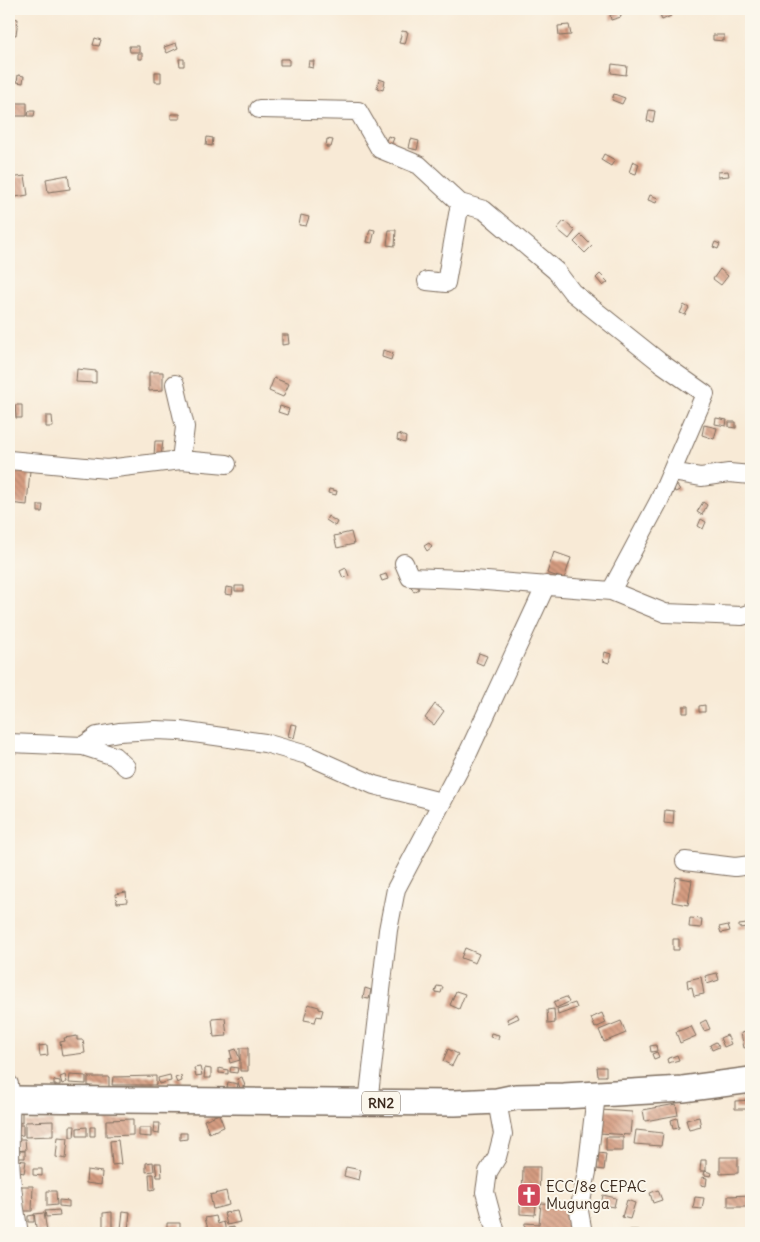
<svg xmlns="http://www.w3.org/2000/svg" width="760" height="1242" viewBox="0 0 760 1242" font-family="Delius,sans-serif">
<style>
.building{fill:url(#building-back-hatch)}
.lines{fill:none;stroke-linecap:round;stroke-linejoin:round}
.minor-casing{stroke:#7d6d5e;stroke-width:20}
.highway-casing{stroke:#7d6d5e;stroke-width:28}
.minor{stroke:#fff;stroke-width:18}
.highway{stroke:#fff;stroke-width:25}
.labels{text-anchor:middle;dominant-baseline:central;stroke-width:4;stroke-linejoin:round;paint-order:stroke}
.shield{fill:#fbf7ec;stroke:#75685c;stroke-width:1}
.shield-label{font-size:14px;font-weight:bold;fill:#3b2a1e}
.poi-label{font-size:15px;fill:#3b2a1e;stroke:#fbf7ec;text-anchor:start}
</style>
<defs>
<pattern id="building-back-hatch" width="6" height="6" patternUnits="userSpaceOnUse" patternTransform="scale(1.25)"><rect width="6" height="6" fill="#d69d82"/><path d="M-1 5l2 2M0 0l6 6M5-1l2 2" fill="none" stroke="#af806a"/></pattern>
</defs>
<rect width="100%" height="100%" fill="#fbf7ec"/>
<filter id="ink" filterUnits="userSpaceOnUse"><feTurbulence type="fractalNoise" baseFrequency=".02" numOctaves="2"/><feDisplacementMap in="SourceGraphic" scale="10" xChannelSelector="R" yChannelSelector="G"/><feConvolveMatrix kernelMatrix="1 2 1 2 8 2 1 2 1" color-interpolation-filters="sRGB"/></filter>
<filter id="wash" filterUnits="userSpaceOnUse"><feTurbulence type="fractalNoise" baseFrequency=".0096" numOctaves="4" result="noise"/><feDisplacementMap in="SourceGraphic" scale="20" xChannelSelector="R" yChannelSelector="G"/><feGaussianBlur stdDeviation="1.12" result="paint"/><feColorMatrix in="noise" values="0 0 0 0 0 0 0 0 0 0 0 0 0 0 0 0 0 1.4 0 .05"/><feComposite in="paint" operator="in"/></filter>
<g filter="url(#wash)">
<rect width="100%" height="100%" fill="#f8ead6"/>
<g id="blocks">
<!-- building -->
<path class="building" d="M620,12L621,17L611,20L610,15Z
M670,12L671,16L662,20L660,16Z
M9,17L18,19L16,35L9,34Z
M569,25L571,35L559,36L558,26Z
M402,31L408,32L405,44L399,43Z
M713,35H724V41L713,40Z
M95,38L101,40L99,46L93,45Z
M176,43L178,48L167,53L164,47Z
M129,46H139V52H130Z
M138,53H142V59H138Z
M179,59H184V66H180Z
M280,59H289V65H280Z
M309,61H314L313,68L308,67Z
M612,64L627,66L626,75L611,73Z
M155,72H161V82H155Z
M18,75L24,76L23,83L17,82Z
M379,79L385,81L383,90L377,88Z
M614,94L625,98L622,104L612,100Z
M14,103H27V116H14Z
M649,110L655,111L653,122L647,121Z
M29,111H35L34,116H28Z
M171,114H180V119H171Z
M388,136L394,138L390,148L384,145Z
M207,137L213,138L212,146L206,145Z
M327,139L333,140L331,147H326Z
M411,139L419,141L417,150L409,148Z
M604,154L615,160L611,166L601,160Z
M633,161L639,164L636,174L629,172Z
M728,171L729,176L718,177V172Z
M68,175L70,189L48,192L46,179Z
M25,176L28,195L9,198V178Z
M650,195L658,198L656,203L648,200Z
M301,215L309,217L306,226L299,225Z
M564,221L575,231L569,239L557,229Z
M370,229L375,230L372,243L367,242Z
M389,230H396L395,246L387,245Z
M581,235L592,246L585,253L574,242Z
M715,242L720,244L718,249L713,247Z
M720,269L728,276L721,285L713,279Z
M600,274L608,282L603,286L596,278Z
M684,305L689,308L685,315L680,313Z
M282,335H288L289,344L282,345Z
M383,350L393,353L391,360L382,357Z
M77,369L96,371V383L76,382Z
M149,372H163V390L149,391Z
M274,378L289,384L283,397L269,391Z
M15,405H22V418H16Z
M280,406L289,409L287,415L278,412Z
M46,416H52L53,427H46Z
M716,418L727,420L726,426L715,424Z
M729,422H736V428L729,427Z
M704,425L717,428L714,439L702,435Z
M398,434L406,437L405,443L397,440Z
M155,441H163L161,457L154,456Z
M9,467L30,470L27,505L9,503Z
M677,485L680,490L675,492L673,486Z
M329,489L337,491L336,495L328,493Z
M703,502L707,505L702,515L697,512Z
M38,505H43L42,512H38Z
M328,516L337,522L335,526L326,520Z
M701,519L706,522L703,529L698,526Z
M351,532L354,544L337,548L334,536Z
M429,543L432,547L427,551L424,546Z
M554,552L571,558L564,579L547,573Z
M346,568L349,576L343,578L340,571Z
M386,574L388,579L382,581L380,576Z
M415,582L419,589L414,592L410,585Z
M235,586H244V591H235Z
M226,587L233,588L232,595L225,594Z
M605,652L611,654L609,663L603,661Z
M479,653L487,656L483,665L476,662Z
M435,704L444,711L434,725L425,718Z
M705,705V712H699V706Z
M683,706H688V713H683Z
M291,724L297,725L294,738L288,736Z
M665,810L674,811L673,824L664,823Z
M676,877L692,880L688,905L672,902Z
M126,892L127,902L117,903L116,894Z
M690,918L702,919L701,928L689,927Z
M747,924V927L739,928V925Z
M728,925L730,931L721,933L719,927Z
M673,939H679V950H673Z
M465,948L479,954L475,963L461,958Z
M717,973L719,980L707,984L705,976Z
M701,977L704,994L694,996L692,987L688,988L687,980Z
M437,986L443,987L441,993L435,992Z
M365,988L371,990L369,999L363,998Z
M456,991L465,994L459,1009L450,1005Z
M566,997L569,1002L556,1008L553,1002Z
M575,1003L577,1008L558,1015L557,1009Z
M308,1004L319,1007V1009L323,1010L321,1017L317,1016L315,1022L304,1020Z
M554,1009L555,1023L548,1024L547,1010Z
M602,1013L606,1023L595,1028L591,1018Z
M517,1014L519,1018L508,1023L507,1019Z
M225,1018L227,1036L214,1037L212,1019Z
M706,1020L710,1029L704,1031L700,1023Z
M621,1021L626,1033L604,1042L599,1030Z
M691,1026L696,1036L680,1043L676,1032Z
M751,1031V1046L744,1048L741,1033Z
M491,1033L499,1035L498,1039L490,1037Z
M727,1035L731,1044L724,1047L720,1038Z
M77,1036V1040H83L85,1053L62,1056L60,1042L65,1041L64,1038Z
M716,1042L719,1047L712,1050L710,1045Z
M47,1045L48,1055L40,1056L39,1046Z
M656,1045L657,1051L651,1052L650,1046Z
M240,1048H248V1071H240Z
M236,1049L240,1060L230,1063L229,1059L232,1058L230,1051Z
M448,1049L458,1054L452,1066L443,1061Z
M657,1052L659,1057L654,1059L652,1054Z
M677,1055L679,1060L668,1063L667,1059Z
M200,1067L202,1075L196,1076L194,1068Z
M231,1067L238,1068L237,1073L230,1072Z
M597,1067H606V1076H598Z
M205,1068L211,1069V1078H204Z
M219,1068L228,1070V1074L219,1073Z
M65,1075L67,1082L62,1084L60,1077Z
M70,1075L86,1076V1084L69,1083Z
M170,1075L171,1081L159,1084L158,1078Z
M156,1076V1085H112L113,1077Z
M181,1076L182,1081L177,1083L175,1078Z
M88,1077H109V1087L88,1086Z
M242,1077L245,1086L240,1088L237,1079Z
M54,1080L60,1081V1085H54Z
M228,1082L238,1084L237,1089L227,1087Z
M751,1100V1109H735V1101Z
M676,1104L678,1115L645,1121L643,1110Z
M600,1110L632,1112L630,1135L599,1133Z
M13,1112H22V1123L13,1122Z
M219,1114L224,1127L209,1133L204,1120Z
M699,1117L701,1127L689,1130L686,1120Z
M677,1118L679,1128L673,1129L671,1120Z
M133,1119V1135L106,1136V1120Z
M53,1121V1136L25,1137V1122Z
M154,1123H160L159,1134L153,1133Z
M15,1125H23V1135L15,1136Z
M70,1126H75L74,1137H70Z
M87,1127V1136H77V1128Z
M90,1127H95V1136H90Z
M139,1128H151V1137L139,1136Z
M636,1130L663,1133L661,1146L634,1144Z
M180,1133H187V1139L180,1140Z
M58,1137L68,1138L66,1159L56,1157Z
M606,1137H623V1151H606Z
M16,1139H25L26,1150L16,1151Z
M118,1140L121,1164L112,1165L110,1141Z
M16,1151H25V1158H16Z
M599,1153L606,1154L604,1170L597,1169Z
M720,1157H738V1173L720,1174Z
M16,1160L26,1161L24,1173L14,1171Z
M701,1160H706V1171H700Z
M153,1162L154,1171L146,1172V1163Z
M155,1163H161L162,1177H157Z
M346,1167L361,1170L359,1180L344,1176Z
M523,1167H540L539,1204L522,1203Z
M33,1169H42V1176L33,1175Z
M87,1170L102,1172L101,1185L86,1183Z
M705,1171L712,1173L711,1176L704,1175Z
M149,1174H154L155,1189L150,1190Z
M702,1177L707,1178L706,1186L701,1185Z
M21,1186H33L32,1211H20Z
M658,1190L662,1200L653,1203L650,1193Z
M47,1191H56L57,1205L47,1206Z
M226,1191L229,1205L213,1209L210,1195Z
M603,1195L616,1198L614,1207L601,1205Z
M751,1195V1207H728V1196Z
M695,1197L704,1198L702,1209L693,1208Z
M59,1200L69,1201V1207L59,1206Z
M627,1200L635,1203L630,1219L622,1217Z
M541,1203L577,1205L574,1233H524L525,1223L539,1224Z
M520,1205H536L535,1215L520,1214Z
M59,1210L60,1216L46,1217L45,1211Z
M123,1211L130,1212L128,1230L121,1229Z
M237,1211L240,1222L227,1225L224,1213Z
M112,1212V1231H118V1233H103V1213Z
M44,1213L47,1231L37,1233L34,1214Z
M34,1215V1222H28V1216Z
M216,1216L218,1224L224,1222L226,1232L209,1233L205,1218Z
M167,1223H180V1229L167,1230Z
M234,1227L235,1233H229L228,1228Z
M144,1229V1233H135V1230Z
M630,1230H638V1233H630Z"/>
</g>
</g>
<g filter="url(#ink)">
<use href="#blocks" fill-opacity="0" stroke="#7d6d5e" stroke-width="1"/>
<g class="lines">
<defs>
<path id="minor" d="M259,109L358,111L380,149L419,165L460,203L484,210L556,271L572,292L661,363L705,394L659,501L611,591L461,579L410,577L404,563
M427,281L446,283L460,203
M175,384L185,427L181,460
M9,460L107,469L181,460L227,464
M672,472L701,477L729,473L751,475
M611,591L665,613L742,616L751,613
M9,743L83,746L114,756L126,767
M83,746L97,736L119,732L155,730L180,731L265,743L307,755L374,785L441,802
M685,861L735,867L751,865
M9,1084C12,1105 9,1127 10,1149C10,1177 14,1206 19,1233
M368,1103L388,930L396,889L469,751L546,585
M496,1233L485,1192L488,1172L497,1157L503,1134L497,1101
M583,1233L579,1211L587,1172L596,1095"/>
<path id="highway" d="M9,1099L455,1103L497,1101L516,1097L564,1096L683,1089L751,1080"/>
</defs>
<!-- minor casing -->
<use href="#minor" class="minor-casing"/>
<!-- highway casing -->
<use href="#highway" class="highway-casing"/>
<!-- minor -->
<use href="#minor" class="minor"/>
<!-- highway -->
<use href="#highway" class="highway"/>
</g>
</g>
<!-- icons -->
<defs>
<symbol id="church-square" viewBox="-11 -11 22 22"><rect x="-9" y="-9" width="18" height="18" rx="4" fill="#d1495b" stroke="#fbf7ec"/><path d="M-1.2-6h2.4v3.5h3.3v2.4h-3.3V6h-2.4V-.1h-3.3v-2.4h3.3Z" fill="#fff"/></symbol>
</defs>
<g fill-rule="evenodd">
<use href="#church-square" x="515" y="1181" width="28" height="28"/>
</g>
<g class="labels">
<!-- shield labels -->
<rect class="shield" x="362" y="1091.5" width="38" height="23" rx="4"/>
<g class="shield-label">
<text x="381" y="1103">RN2</text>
</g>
<!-- poi labels -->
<g class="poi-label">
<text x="546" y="1186">ECC/8e CEPAC<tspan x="546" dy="17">Mugunga</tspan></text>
</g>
</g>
<!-- margin -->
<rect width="760" height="1242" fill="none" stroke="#fbf7ec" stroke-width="30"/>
</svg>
